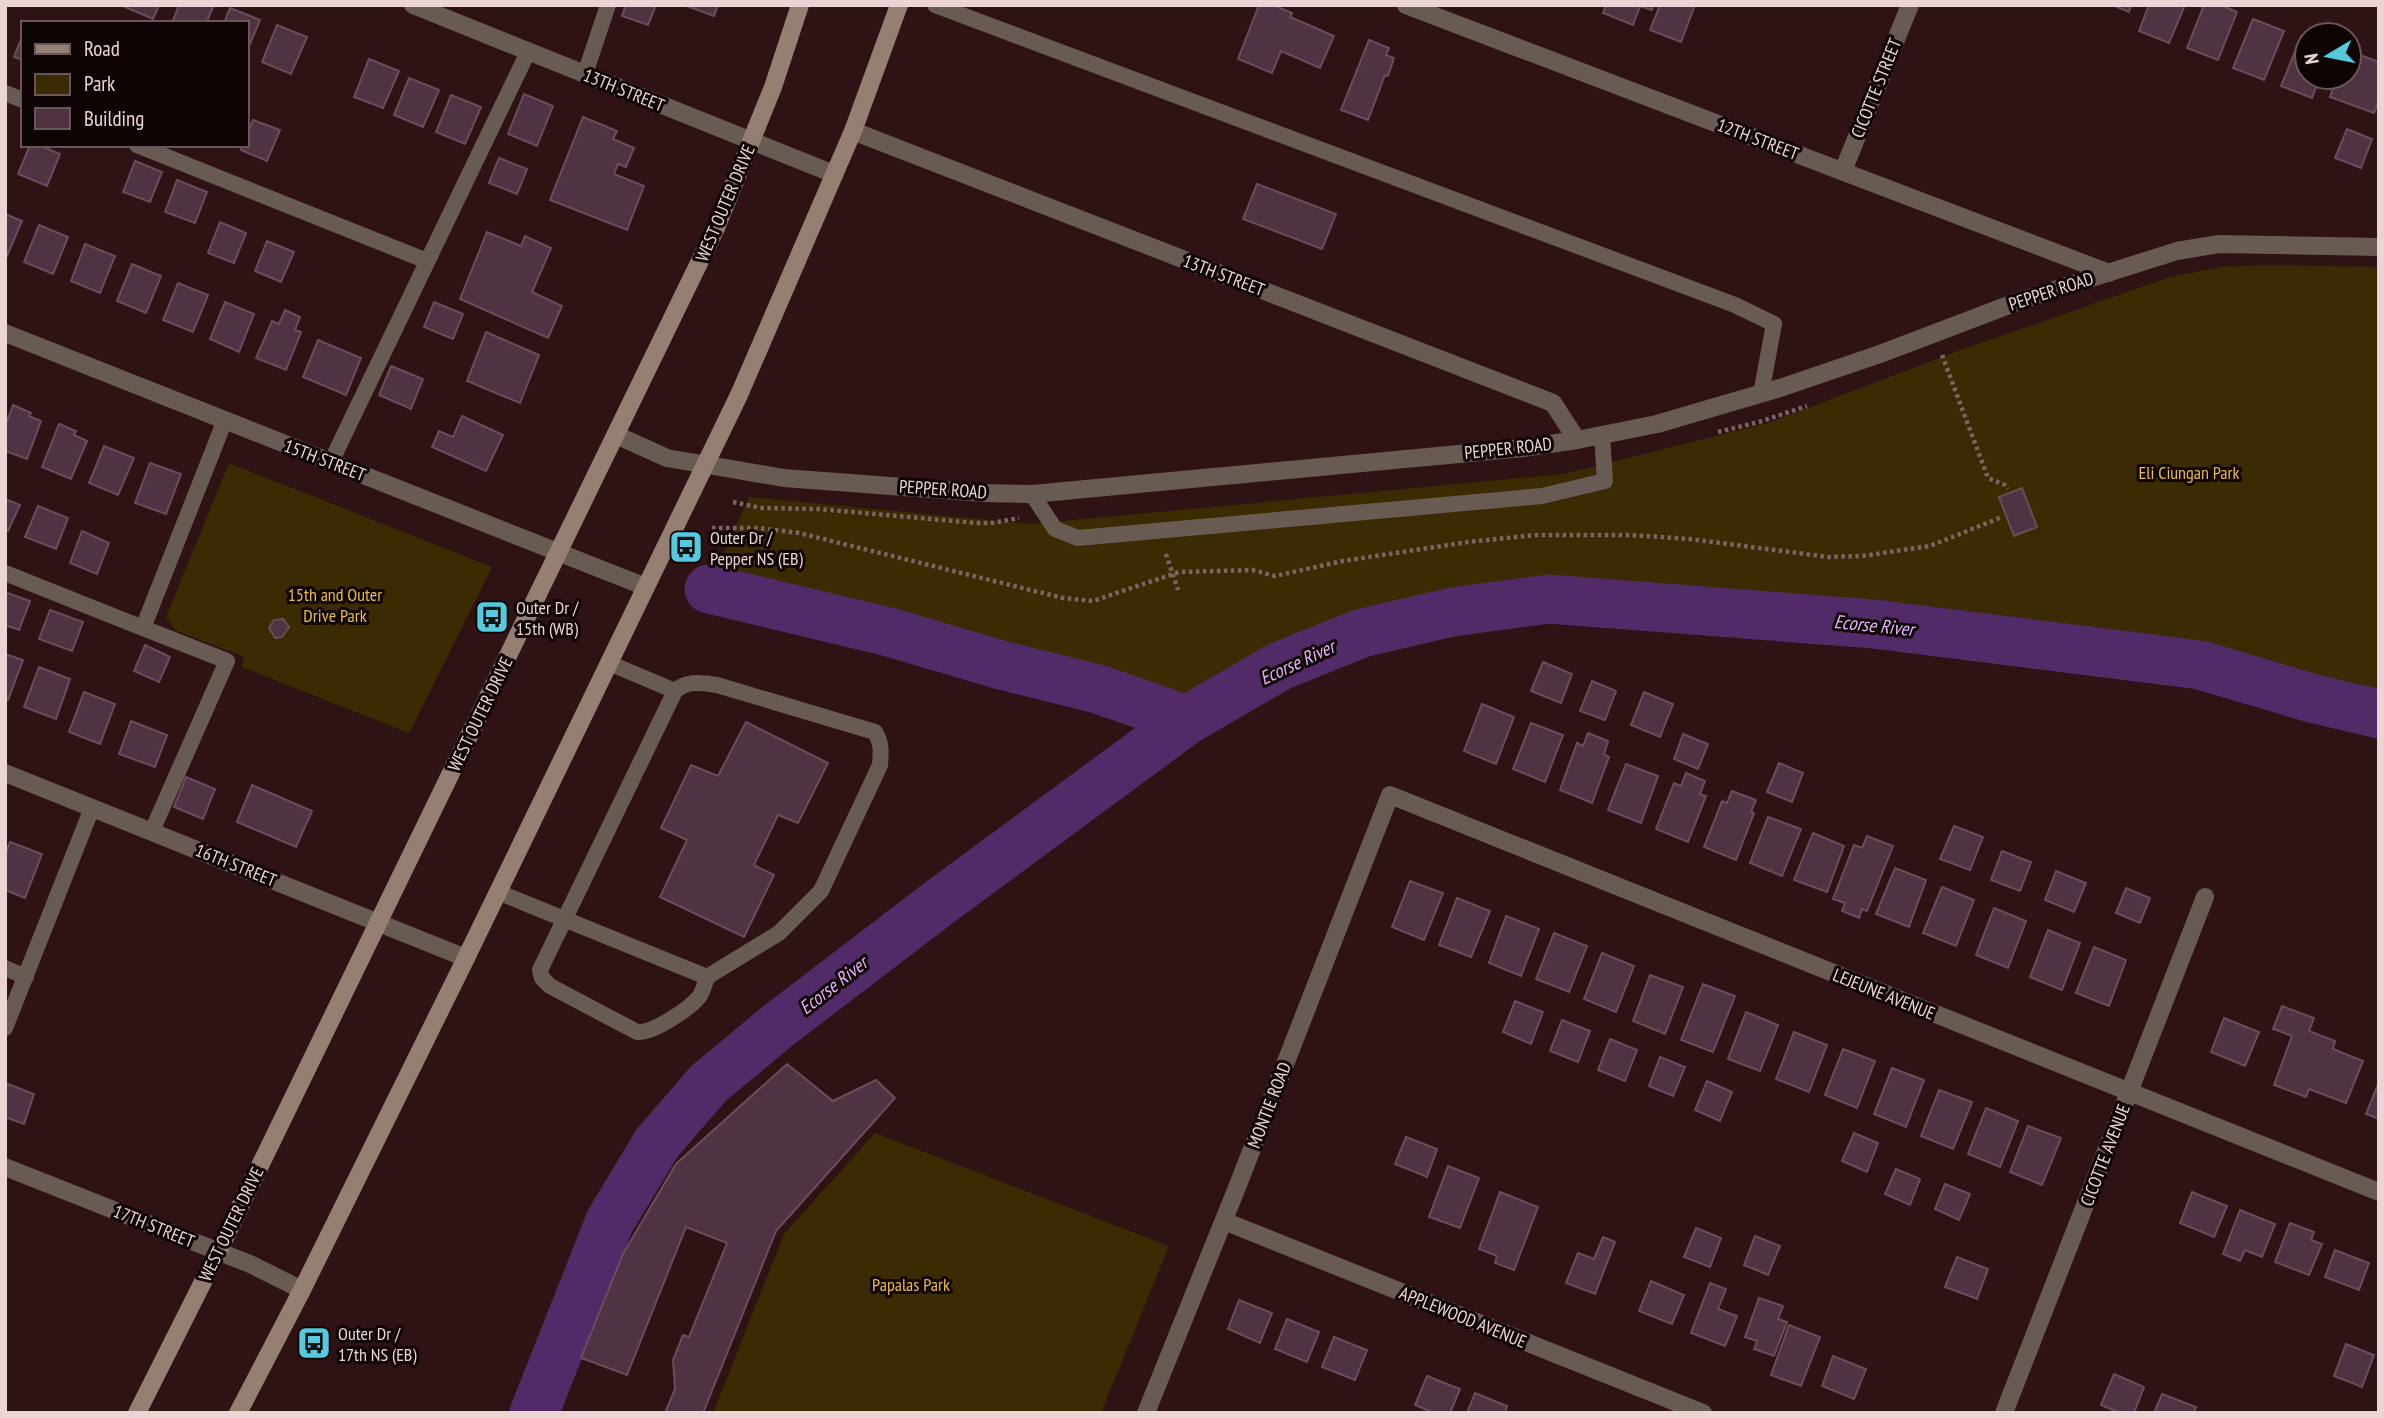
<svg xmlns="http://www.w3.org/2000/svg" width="2384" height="1418" viewBox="0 0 2384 1418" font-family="'PT Sans Narrow',sans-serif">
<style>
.green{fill:#3a2b02}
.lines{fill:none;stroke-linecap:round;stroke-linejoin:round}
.river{stroke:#532a68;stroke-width:49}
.building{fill:#503343;stroke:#6b4c5c;stroke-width:2}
.path{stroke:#7d6363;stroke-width:4.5;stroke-dasharray:3.5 3.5;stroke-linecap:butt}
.lane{stroke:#685b53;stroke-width:16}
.street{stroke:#685b53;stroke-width:18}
.secondary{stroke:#947f72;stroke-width:18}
.labels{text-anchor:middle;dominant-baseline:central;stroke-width:6;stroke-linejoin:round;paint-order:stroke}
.street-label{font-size:18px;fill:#ead5d4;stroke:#0f0404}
.park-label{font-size:18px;fill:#eabd49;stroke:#0f0404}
.poi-label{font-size:18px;fill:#ead5d4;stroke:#0f0404;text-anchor:start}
.water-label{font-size:19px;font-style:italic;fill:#e4b5ff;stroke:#0f0404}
</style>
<rect width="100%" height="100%" fill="#2f1213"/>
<!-- green -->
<path class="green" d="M2267,265L2379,267V714L2315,699L2199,665L1874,624L1549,599L1452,612L1362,633L1280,666L1187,720C1030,666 870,627 709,589L749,497L1031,524L1564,474L1768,423L1955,352L2170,277L2220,267Z
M229,463L492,567L409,733L242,667L244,657L175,630L166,617Z
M875,1133L1169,1246L1101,1413H713L784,1234Z"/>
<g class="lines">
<!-- river -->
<path class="river" d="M709,589L889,632L1001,665L1098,689L1187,720
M534,1413L610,1221L657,1143L709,1083L779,1025L940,902L1187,720L1280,666L1362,633L1452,612L1549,599L1874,624L2200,665L2315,699L2379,714"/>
</g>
<!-- building -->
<path class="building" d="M125,5H159L153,19L125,7Z
M179,5H214L206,23H172Z
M626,5H656L648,25L622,16Z
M684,5H718L714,16Z
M1259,5H1273L1292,13L1290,17L1334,36L1320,68L1281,51L1272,73L1238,59Z
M1606,5H1654L1652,10L1640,6L1633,25L1603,13Z
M1660,5H1695L1681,42L1650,30Z
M2112,5H2131L2129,12Z
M2149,5H2185L2169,43L2139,31Z
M2204,5H2221L2237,12L2218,60L2187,48Z
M230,8L260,20L247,51V23H224Z
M2253,19L2284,31L2264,80L2233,68Z
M277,25L307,37L291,74L262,62Z
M23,34V60L14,57Z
M2301,37L2307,40V77H2320L2312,98L2281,86Z
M1369,40L1389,48L1386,55L1394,58L1388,76L1385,75L1368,120L1341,110Z
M2349,51L2379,62V100L2374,113L2330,97L2337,77H2349Z
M369,59L399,71L383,108L354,97Z
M409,78L439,90L423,127L394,115Z
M524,94L553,106L537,146L508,134Z
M451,95L481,107L465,144L436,132Z
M583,117L617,131L613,139L634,148L626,167L618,164L614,174L644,186L627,230L550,200Z
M253,120L280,130L267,161L241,150L243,145H247V135Z
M2347,129L2372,139L2361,168L2335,158Z
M30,145H39L60,154L47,186L18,174Z
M499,158L527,169L517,194L489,183Z
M135,161L162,172L150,202L123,192Z
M177,180L207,192L195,223L165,212Z
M1257,184L1336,214L1322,249L1243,219Z
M5,214L22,221L6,258H5Z
M220,222L246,233L234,263L208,253Z
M39,225L68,237L53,274L24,262Z
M487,232L521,246L525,236L551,248L532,292L562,306L548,338L460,299Z
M267,241L294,252L281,282L255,271Z
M85,244L115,256L100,293L71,281Z
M132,264L161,276L146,313L117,301Z
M178,283L208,295L193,332L163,320Z
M225,302L254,314L239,352L210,339Z
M434,302L463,314L453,339L424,327Z
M285,310L300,317L295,330L301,332L286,370L256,358L272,321L279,324Z
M486,332L539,355L520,403L467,381Z
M318,340L361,358L346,395L303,377Z
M391,366L423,379L411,409L379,395Z
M13,405L31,413L29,416L41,421L27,459L5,451V427Z
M462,416L503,435L486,471L432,447L439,431L453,437Z
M59,424L76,431L74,435L87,441L71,479L42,467Z
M104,446L134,458L118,495L89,483Z
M150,463L181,474L166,514L135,503Z
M2022,488L2037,527L2014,536L1999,497Z
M5,499L20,505L8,531L5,530Z
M38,506L68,518L56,549L25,537Z
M82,531L109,543L97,574L70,563Z
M5,592L30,601L19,630L5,625Z
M50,610L83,622L72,651L39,639Z
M283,619L289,627L282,637L275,638L269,628L274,620Z
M145,645L170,657L159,682L134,671Z
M5,654L23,660L8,700L5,699Z
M1543,662L1572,674L1561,703L1531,691Z
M39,667L70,679L56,719L24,707Z
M1592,681L1616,691L1605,720L1580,711Z
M84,692L115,704L100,744L69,732Z
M1644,692L1673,704L1660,737L1631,725Z
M1482,704L1514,717L1496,764L1464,751Z
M131,721L167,735L155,767L119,754Z
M746,722L828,763L798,823L778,815L754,865L774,875L744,937L660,897L687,840L661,828L691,765L718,776Z
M1531,723L1563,735L1545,782L1513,769Z
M1588,733L1608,741L1604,754L1609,757L1592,803L1560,790L1577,743L1583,746Z
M1683,734L1708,744L1698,769L1674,759Z
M1779,763L1803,773L1792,802L1767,792Z
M1626,764L1658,776L1641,823L1608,810Z
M1686,773L1705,781L1700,794L1706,796L1688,842L1656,829L1674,783L1681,786Z
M186,777L215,789L203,819L174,807Z
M252,785L312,811L296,847L237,822Z
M1732,791L1756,800L1751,812L1754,813L1736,860L1704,847L1722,801L1727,803Z
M1768,817L1801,829L1782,876L1750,863Z
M1954,826L1983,837L1970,870L1940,859Z
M1813,833L1844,846L1827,892L1794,880Z
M1867,836L1893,846L1867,911L1862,909L1859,918L1842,911L1845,903L1833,899L1854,845L1862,848Z
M10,842L42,854L25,898L5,890V855Z
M2002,851L2031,862L2020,891L1991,880Z
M1895,868L1926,880L1909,927L1876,914Z
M2056,871L2086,883L2074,912L2045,900Z
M1410,881L1443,893L1424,940L1392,927Z
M1942,887L1974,900L1956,946L1923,933Z
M2126,888L2150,898L2140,923L2116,913Z
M1457,898L1490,911L1471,957L1439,945Z
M1994,908L2026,921L2008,968L1976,955Z
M1506,916L1539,929L1521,976L1489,963Z
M2048,930L2080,943L2062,990L2030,977Z
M1554,933L1587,946L1569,992L1536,979Z
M2094,947L2126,960L2109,1006L2076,993Z
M1602,953L1634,966L1616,1012L1584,999Z
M1650,975L1683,987L1665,1034L1633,1021Z
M1703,984L1735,996L1713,1052L1681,1040Z
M1515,1001L1543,1012L1531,1044L1503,1032Z
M2282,1006L2314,1018L2309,1031L2335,1041L2333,1049L2363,1061L2346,1103L2309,1089L2306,1097L2274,1085L2292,1036L2273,1029Z
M1746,1012L1778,1025L1760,1071L1728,1059Z
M2224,1018L2259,1032L2245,1066L2211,1052Z
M1562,1020L1590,1031L1578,1062L1550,1051Z
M1794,1032L1827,1045L1809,1092L1776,1079Z
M1610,1039L1637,1050L1625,1081L1598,1070Z
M1843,1049L1875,1061L1857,1108L1825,1095Z
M1660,1057L1685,1067L1673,1096L1649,1086Z
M787,1064L833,1101L876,1080L895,1098L776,1231L703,1413H665L675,1389L673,1360L683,1335L689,1337L727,1243L686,1227L627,1375L581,1358L623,1254L676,1164Z
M1892,1068L1924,1080L1906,1127L1874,1114Z
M1707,1081L1732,1092L1720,1121L1695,1110Z
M2379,1082V1119L2366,1114Z
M5,1083L34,1094L24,1124L5,1117Z
M1939,1090L1972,1102L1953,1149L1921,1136Z
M1986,1108L2018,1121L2000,1167L1968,1154Z
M2028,1126L2061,1138L2042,1185L2010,1172Z
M1854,1133L1878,1143L1867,1172L1842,1161Z
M1406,1137L1437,1149L1427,1177L1395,1164Z
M1448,1166L1479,1178L1460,1228L1429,1217Z
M1896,1169L1920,1179L1910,1205L1885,1194Z
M1945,1184L1970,1194L1959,1220L1935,1209Z
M1500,1192L1538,1207L1514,1270L1495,1263L1497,1256L1479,1249Z
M2192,1192L2227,1206L2214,1237L2180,1223Z
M2240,1210L2275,1224L2262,1257L2245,1250L2240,1261L2223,1254Z
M2290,1223L2314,1232L2311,1240L2322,1244L2309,1275L2275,1262Z
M1696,1228L1721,1238L1710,1267L1684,1257Z
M1755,1236L1780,1246L1768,1275L1744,1265Z
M1603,1237L1615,1242L1595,1294L1566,1283L1578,1253L1594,1259Z
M2335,1250L2369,1263L2359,1290L2325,1277Z
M1957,1257L1988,1269L1977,1299L1945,1287Z
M1651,1281L1684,1295L1672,1324L1639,1311Z
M1710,1283L1726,1289L1718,1309L1737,1316L1725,1346L1691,1333Z
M1759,1298L1783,1306L1778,1319L1787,1322L1774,1356L1754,1349L1757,1341L1745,1337Z
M1239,1300L1272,1313L1260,1343L1228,1329Z
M1287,1319L1319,1332L1307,1362L1275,1349Z
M1789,1325L1820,1337L1801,1386L1771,1375Z
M1334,1337L1367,1350L1355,1380L1322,1367Z
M2346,1344L2374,1355L2362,1387L2334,1376Z
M1833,1356L1866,1369L1854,1399L1822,1386Z
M2114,1374L2144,1387L2134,1413H2120L2101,1405Z
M1427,1376L1460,1389L1450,1413H1434L1415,1405Z
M1475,1393L1507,1406L1505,1413H1467Z
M2162,1394L2196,1407L2194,1413H2154Z"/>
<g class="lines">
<!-- path -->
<path class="path" d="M1942,355L1988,478L2005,485L2008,489
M1718,432L1759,422L1807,406
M733,502L761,508L819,509L976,523H992L1019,518
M712,528H758L799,533L1063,598L1093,601L1179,572L1252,570L1275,576L1343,561L1468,542L1536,535H1630L1690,539L1828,557L1862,556L1930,546L2002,517
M1166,554L1178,590"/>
<!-- lane -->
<path class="lane" d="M935,5L1735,305L1774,324L1761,394
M585,74L608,5
M5,93L23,100
M137,145L427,261
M331,462L528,52
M1032,494L1055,529L1078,538L1542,496L1605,481L1602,435
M5,573L143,628
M609,663L675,691
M152,831L227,661L143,628L225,420
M498,892L532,906L707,977L779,933L821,891L880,765C881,753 882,743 875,732L717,685C702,683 687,680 675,691L540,970L542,978L550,986L637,1032C652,1034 689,1009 699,997C703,992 705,983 707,977
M5,968L26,977
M5,1028L92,808"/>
<!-- street -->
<path class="street" d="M413,5L834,174
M1406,5L2109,273
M853,131L1553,403L1577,440
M1843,171L1910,5
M5,333L646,587
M616,435L667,458L784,478L984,493L1032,494L1523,448L1577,440L1657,424L1780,388L1880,354L2022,300L2177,251L2219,244L2379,247
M5,773L466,958
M5,1167L250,1264L302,1290
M1224,1221L1703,1413
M1146,1413L1236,1190L1390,795L2379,1192
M2004,1413L2205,897"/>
<!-- secondary -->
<path class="secondary" d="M137,1413L218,1252L716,228L773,87L800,5
M238,1413L302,1290L466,958L739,395L853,131L899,5"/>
</g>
<!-- icons -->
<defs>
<symbol id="bus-square" viewBox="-11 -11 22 22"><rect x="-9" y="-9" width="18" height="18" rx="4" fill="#55cadf" stroke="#0f0404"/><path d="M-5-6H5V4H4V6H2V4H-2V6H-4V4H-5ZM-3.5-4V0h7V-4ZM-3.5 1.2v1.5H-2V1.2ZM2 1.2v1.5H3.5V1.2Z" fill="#111"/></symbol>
</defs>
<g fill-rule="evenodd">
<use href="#bus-square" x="667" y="528" width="38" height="38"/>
<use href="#bus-square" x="473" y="598" width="38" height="38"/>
<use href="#bus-square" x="295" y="1324" width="38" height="38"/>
</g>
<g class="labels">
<!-- street labels -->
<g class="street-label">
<text transform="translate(1876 88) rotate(-68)">CICOTTE STREET</text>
<text transform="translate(624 90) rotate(22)">13TH STREET</text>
<text transform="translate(1758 139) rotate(21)">12TH STREET</text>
<text transform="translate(725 203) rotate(-67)">WEST OUTER DRIVE</text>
<text transform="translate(1224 275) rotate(21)">13TH STREET</text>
<text transform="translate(2051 291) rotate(-18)">PEPPER ROAD</text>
<text transform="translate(1508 448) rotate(-6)">PEPPER ROAD</text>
<text transform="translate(325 460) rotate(21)">15TH STREET</text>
<text transform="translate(943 489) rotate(4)">PEPPER ROAD</text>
<text transform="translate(480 714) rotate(-64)">WEST OUTER DRIVE</text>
<text transform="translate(236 865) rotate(22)">16TH STREET</text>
<text transform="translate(1884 994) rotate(22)">LEJEUNE AVENUE</text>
<text transform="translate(1269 1105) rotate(-69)">MONTIE ROAD</text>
<text transform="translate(2105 1155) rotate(-69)">CICOTTE AVENUE</text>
<text transform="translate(231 1224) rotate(-64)">WEST OUTER DRIVE</text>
<text transform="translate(154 1226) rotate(22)">17TH STREET</text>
<text transform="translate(1463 1317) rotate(22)">APPLEWOOD AVENUE</text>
</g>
<!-- park labels -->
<g class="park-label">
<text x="2189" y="472">Eli Ciungan Park</text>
<text x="335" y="594">15th and Outer<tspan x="335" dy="21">Drive Park</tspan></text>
<text x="911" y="1284">Papalas Park</text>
</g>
<!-- poi labels -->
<g class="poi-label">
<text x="710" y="537">Outer Dr /<tspan x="710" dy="21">Pepper NS (EB)</tspan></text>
<text x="516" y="607">Outer Dr /<tspan x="516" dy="21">15th (WB)</tspan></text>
<text x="338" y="1333">Outer Dr /<tspan x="338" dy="21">17th NS (EB)</tspan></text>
</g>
<!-- water labels -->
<g class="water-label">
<text transform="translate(1874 625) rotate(6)">Ecorse River</text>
<text transform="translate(1297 662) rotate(-25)">Ecorse River</text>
<text transform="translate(833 985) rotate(-38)">Ecorse River</text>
</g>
</g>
<!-- border -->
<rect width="2384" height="1418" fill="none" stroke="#ead5d4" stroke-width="14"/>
<!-- legend -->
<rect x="21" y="21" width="228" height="126" fill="#0f0404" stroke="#675857" stroke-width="2"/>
<rect x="35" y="44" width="35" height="10" fill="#947f72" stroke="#675857" stroke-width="2"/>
<text x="84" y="56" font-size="21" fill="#ead5d4">Road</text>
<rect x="35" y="74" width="35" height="21" fill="#3a2b02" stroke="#675857" stroke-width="2"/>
<text x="84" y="91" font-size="21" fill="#ead5d4">Park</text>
<rect x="35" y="108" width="35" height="21" fill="#503343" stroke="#675857" stroke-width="2"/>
<text x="84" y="126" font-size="21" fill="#ead5d4">Building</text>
<!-- north arrow -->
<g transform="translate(2328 56) rotate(260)"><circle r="33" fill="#0f0404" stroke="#675857" stroke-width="2"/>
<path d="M0-5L12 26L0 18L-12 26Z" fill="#55cadf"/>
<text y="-10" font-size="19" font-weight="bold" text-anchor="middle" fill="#ead5d4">N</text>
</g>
</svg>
